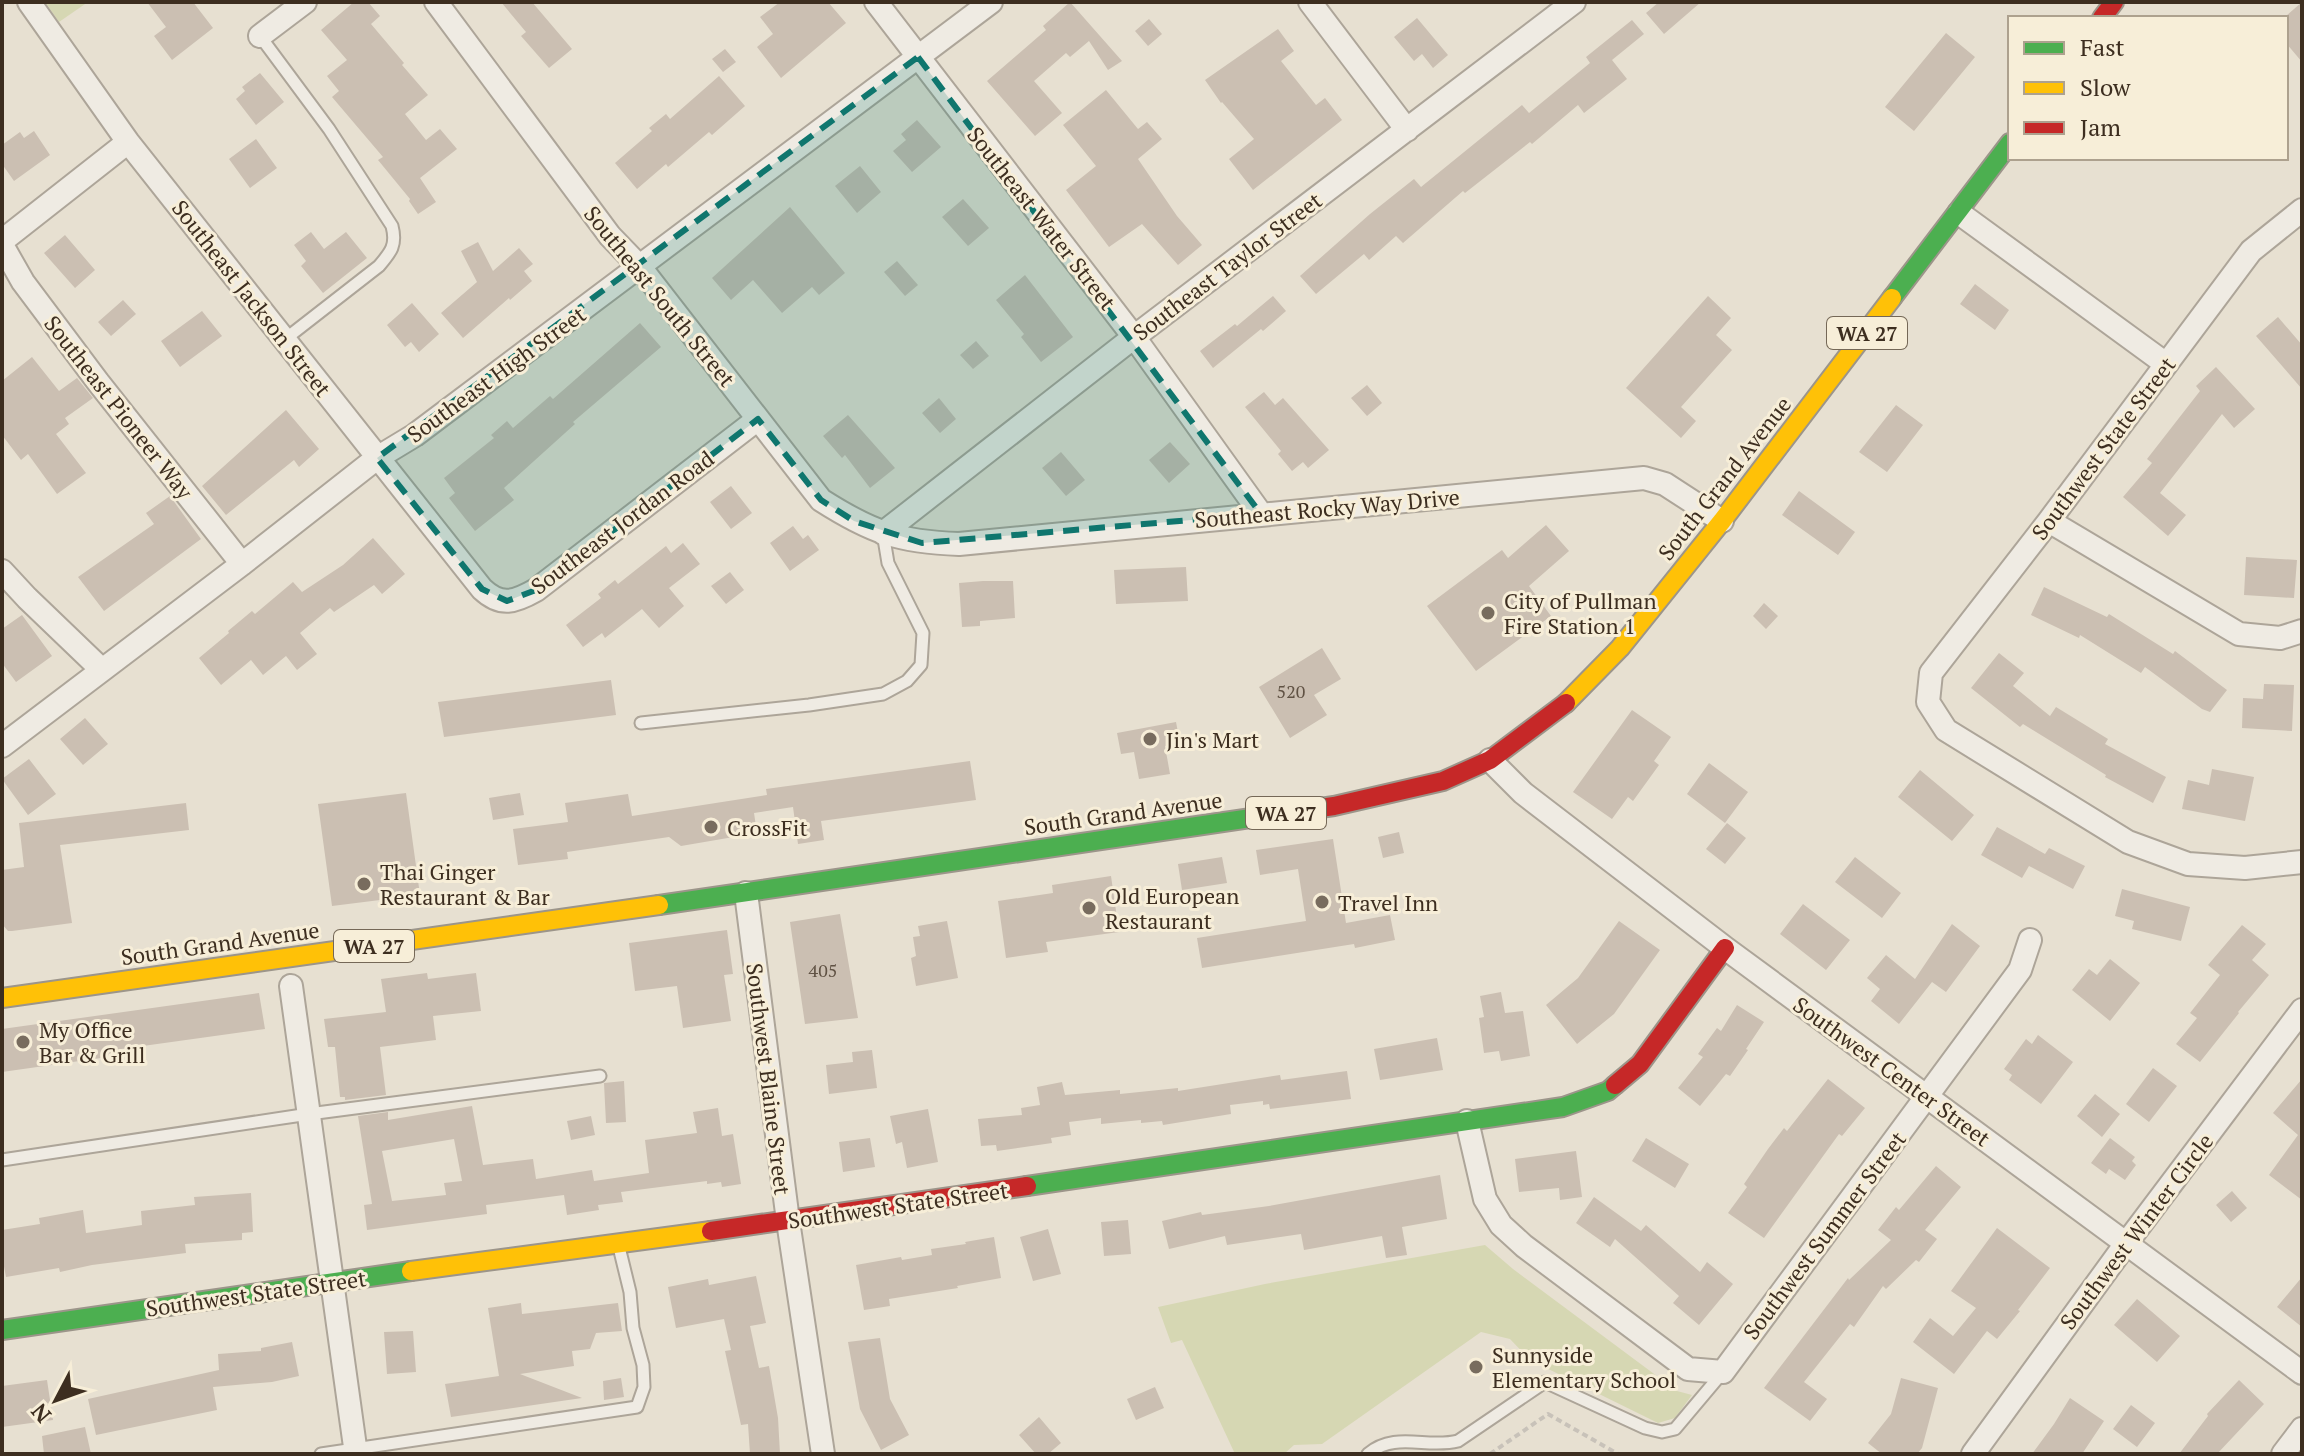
<svg xmlns="http://www.w3.org/2000/svg" width="2304" height="1456" viewBox="0 0 2304 1456" font-family="'PT Serif',serif">
<style>
.green{fill:#d6d7b3}
.building{fill:#cbbfb2;fill-rule:evenodd}
.lines{fill:none;stroke-linecap:round;stroke-linejoin:round}
.lane-casing{stroke:#ada599;stroke-width:15}
.street-casing{stroke:#ada599;stroke-width:26}
.fast-casing{stroke:#9c958a;stroke-width:22}
.slow-casing{stroke:#9c958a;stroke-width:22}
.jam-casing{stroke:#9c958a;stroke-width:22}
.path{stroke:#c8c2b9;stroke-width:4;stroke-dasharray:6 4;stroke-linecap:butt}
.lane{stroke:#efebe3;stroke-width:11}
.street{stroke:#efebe3;stroke-width:22}
.fast{stroke:#4caf50;stroke-width:18}
.slow{stroke:#ffc107;stroke-width:18}
.jam{stroke:#c62828;stroke-width:18}
.marked{fill:#0f766e;fill-opacity:0.2;stroke:#0f766e;stroke-width:6;stroke-dasharray:16 10;stroke-linejoin:round}
.poi-dot{fill:#786c5e;stroke:#f7eed8;stroke-width:3}
.labels{text-anchor:middle;dominant-baseline:central;stroke-width:6;stroke-linejoin:round;paint-order:stroke}
.number-label{font-size:18px;fill:#605244}
.shield{fill:#f7eed8;stroke:#756857;stroke-width:2}
.shield-label{font-size:20px;font-weight:bold;fill:#3d2e20}
.street-label{font-size:22px;fill:#3d2e20;stroke:#f7eed8}
.poi-label{font-size:22px;fill:#3d2e20;stroke:#f7eed8;text-anchor:start}
</style>
<rect width="100%" height="100%" fill="#e7e0d1"/>
<!-- green -->
<path class="green" d="M45,2H88L59,22Z
M1485,1245L1513,1269L1677,1391L1692,1395L1675,1418L1658,1423L1530,1360L1510,1339L1481,1332L1322,1444L1294,1445L1284,1454H1235L1182,1340L1171,1343L1158,1307L1265,1284Z"/>
<!-- building -->
<path class="building" d="M147,2H193L213,28L172,60L154,36L166,27Z
M354,2H368L380,16L371,24L404,63L402,65L428,95L405,114L426,140L440,129L457,149L420,178L436,202L418,214L409,201L410,199L378,160L383,157L332,97L339,91L327,76L347,60L321,30Z
M501,2H532L572,49L549,68L521,36L526,32Z
M780,2H828L846,23L781,78L757,47L773,34L760,17Z
M1070,2L1122,61L1108,70L1089,41L1070,57L1066,53L1034,81L1062,113L1035,136L987,81L1046,30L1043,26Z
M1659,2H1701L1664,34L1646,13Z
M2302,2V62L2286,43V16Z
M1417,18L1448,55L1433,68L1422,54L1414,61L1394,37Z
M1149,19L1162,34L1148,46L1135,31Z
M1632,20L1644,34L1612,60L1627,79L1584,113L1578,105L1532,144L1530,142L1465,193L1463,191L1403,243L1396,236L1369,260L1364,254L1316,294L1300,276L1370,214L1414,179L1421,187L1522,105L1529,113L1590,63L1586,57Z
M1278,29L1294,51L1281,61L1316,105L1325,98L1342,120L1253,190L1229,159L1254,139L1222,102L1221,103L1205,80Z
M1946,33L1975,57L1914,131L1885,107Z
M725,49L736,62L723,72L712,59Z
M260,73L284,102L256,125L236,99L245,91L242,87Z
M719,76L745,106L712,135L709,132L668,167L666,164L637,189L615,163L652,131L649,128L666,114L670,119Z
M1106,90L1138,129L1147,122L1162,139L1138,159L1177,216L1202,245L1178,265L1142,224L1109,247L1066,190L1096,166L1063,125Z
M917,120L941,147L912,172L893,151L906,140L901,134Z
M34,131L50,155L14,181L2,164V145L20,132L24,138Z
M256,139L277,168L250,188L229,159Z
M860,166L881,192L857,213L835,186Z
M963,199L989,228L968,246L942,217Z
M790,207L845,273L819,295L812,287L782,313L753,280L731,300L712,278Z
M311,232L324,249L346,232L367,258L323,293L301,266L306,261L294,245Z
M65,235L95,270L75,288L44,253Z
M478,242L493,271L519,248L533,264L524,271L532,281L510,300L509,298L463,338L441,313L477,282L461,251Z
M897,261L918,285L905,296L884,272Z
M1025,275L1073,337L1041,362L1021,337L1024,334L996,300Z
M1975,284L2009,310L1995,330L1960,304Z
M1273,296L1286,311L1263,331L1261,329L1213,368L1200,351L1235,324L1237,326Z
M1708,296L1731,318L1716,335L1732,350L1681,407L1696,421L1681,438L1626,388Z
M123,300L136,314L111,336L98,322Z
M412,303L439,334L419,352L411,342L405,347L387,325Z
M202,311L222,336L180,367L161,341Z
M2278,317L2302,345V389L2256,336Z
M640,323L661,347L573,422L575,424L504,488L514,500L475,531L449,498L455,493L444,478L494,438L491,435L507,421L513,428L550,396L553,399Z
M976,341L989,356L973,369L960,355Z
M32,357L59,391L77,378L93,398L65,418L69,424L56,434L86,473L57,494L28,454L21,460L2,435V381Z
M2216,367L2255,409L2234,428L2222,414L2160,493L2186,515L2168,536L2123,497L2152,463L2147,459L2200,391L2196,386Z
M1367,385L1382,403L1367,416L1351,398Z
M1264,392L1275,405L1283,398L1329,450L1308,468L1303,462L1292,471L1278,454L1281,451L1245,407Z
M939,398L956,419L940,433L922,413Z
M1896,405L1923,425L1887,472L1859,452Z
M286,410L319,449L299,467L294,460L226,515L202,486Z
M848,415L895,468L870,488L845,455L842,458L823,436Z
M1170,442L1190,464L1169,483L1149,460Z
M1061,452L1085,480L1066,496L1042,468Z
M731,486L752,513L731,529L710,502Z
M1799,491L1855,532L1838,555L1782,515Z
M170,496L201,539L104,611L78,577L154,524L146,513Z
M1546,525L1569,551L1529,586L1551,616L1476,671L1427,606L1502,550L1508,558Z
M793,526L803,539L808,535L819,550L790,571L770,543Z
M373,538L405,574L382,594L374,585L334,612L330,608L300,633L317,654L297,670L286,656L263,675L251,660L221,685L199,658L229,633L228,631L252,611L255,614L293,582L302,592L343,565Z
M683,543L700,564L669,588L684,606L659,628L642,609L605,638L602,633L583,647L566,625L601,598L598,594L615,580L618,584L666,546L671,553Z
M2246,557L2297,560L2294,598L2244,595Z
M1186,567L1188,601L1116,604L1114,570Z
M730,572L744,590L726,604L711,586Z
M983,581H1013L1015,618L980,621V626L962,627L959,583Z
M2044,587L2107,617L2109,614L2173,654L2175,651L2227,690L2210,712L2202,709L2145,667L2141,673L2080,635L2079,638L2031,615Z
M1764,603L1778,616L1766,629L1753,616Z
M22,615L52,656L16,682L2,663V629Z
M1322,648L1341,679L1314,695L1327,715L1290,738L1259,687Z
M1999,653L2024,673L2013,686L2050,716L2056,707L2108,739L2105,744L2166,777L2153,803L2105,777L2106,775L2023,724L2020,727L1971,688Z
M611,680L616,715L444,737L438,702Z
M2264,684L2294,685L2292,731L2242,728L2243,698L2263,699Z
M1632,710L1671,737L1654,761L1659,765L1633,801L1628,797L1612,819L1573,792Z
M85,718L108,744L83,765L60,739Z
M1176,722L1180,743L1165,746L1170,774L1139,779L1134,752L1121,754L1117,733Z
M29,759L56,794L28,815L2,779Z
M970,761L976,800L821,821L824,840L798,844L793,807L754,813L757,833L681,846L669,837L567,852L568,859L518,865L513,829L568,822L565,803L628,794L632,816L767,795L766,789Z
M1709,763L1748,792L1725,823L1687,794Z
M2212,769L2254,777L2245,821L2182,809L2188,780L2209,785Z
M1920,770L1974,815L1952,841L1898,797Z
M406,793L420,895L332,906L318,804Z
M520,793L524,815L493,820L489,798Z
M186,803L189,830L60,845L72,923L12,931H8L2,924V870L24,867L19,823Z
M1727,823L1746,838L1725,864L1706,849Z
M1997,827L2045,854L2049,848L2085,866L2073,889L2029,866L2022,878L1981,855Z
M1399,832L1404,853L1383,858L1378,837Z
M1333,839L1346,923L1390,915L1395,940L1355,948L1354,944L1202,968L1197,938L1306,921L1298,869L1260,875L1256,850Z
M1222,857L1227,883L1182,890L1178,864Z
M1855,857L1901,893L1882,918L1835,882Z
M1111,876L1119,932L1046,942L1048,952L1006,958L998,901L1053,893L1052,885Z
M2122,889L2190,907L2181,941L2132,929L2134,921L2115,916Z
M1803,904L1850,940L1826,970L1780,934Z
M840,914L858,1018L805,1024L790,922Z
M947,921L958,978L916,986L911,958L916,956L913,937L920,936L918,926Z
M1619,921L1660,950L1614,1014L1577,1044L1546,1005L1578,978Z
M1952,924L1980,946L1946,992L1932,982L1899,1024L1871,1001L1880,989L1867,978L1886,955L1915,979Z
M2242,925L2266,944L2252,960L2269,975L2238,1012L2239,1013L2200,1062L2176,1044L2197,1018L2190,1013L2220,975L2208,965Z
M727,930L733,974L724,975L731,1021L683,1028L677,986L635,991L629,943Z
M2110,959L2140,983L2110,1021L2072,990L2089,969L2097,975Z
M427,973L428,979L476,973L481,1011L433,1016L436,1040L380,1047L386,1095L345,1100V1097H340L335,1047H328L324,1019L386,1012L381,979Z
M1501,992L1505,1013L1523,1011L1530,1056L1501,1061L1499,1051L1484,1053L1479,1018L1484,1017L1480,996Z
M259,993L265,1029L114,1050L115,1056L2,1072V1029Z
M1737,1005L1764,1022L1746,1049L1748,1050L1730,1076L1726,1074L1700,1106L1678,1088L1703,1057L1698,1054L1717,1028L1721,1031Z
M2038,1035L2073,1062L2041,1104L2009,1080L2012,1075L2004,1069L2026,1039L2032,1044Z
M1437,1038L1443,1070L1380,1080L1374,1049Z
M872,1050L877,1088L829,1094L826,1065L853,1062L852,1052Z
M2153,1068L2177,1086L2149,1122L2126,1104Z
M1347,1071L1351,1099L1270,1109L1269,1104L1263,1105V1101L1230,1105L1231,1114L1163,1125L1162,1121L1141,1123V1120L1101,1124V1118L1069,1122L1071,1135L1051,1138L1052,1143L997,1151L996,1145L981,1146L978,1119L1022,1115L1021,1108L1040,1105L1037,1087L1062,1082L1065,1095L1120,1090V1094L1178,1088V1091L1280,1075L1281,1080Z
M1828,1079L1865,1108L1842,1136L1839,1134L1764,1238L1728,1213L1747,1187L1744,1184L1768,1149L1784,1128L1787,1131Z
M2302,1079V1200L2269,1175L2298,1135L2273,1113Z
M624,1081L626,1122L606,1123L604,1083Z
M2095,1094L2120,1114L2102,1137L2077,1116Z
M472,1106L483,1165L533,1159L536,1179L592,1170L594,1181L649,1173L645,1140L697,1133L693,1112L718,1108L722,1136L733,1134L741,1184L722,1187L721,1182L707,1184V1181L621,1192L623,1202L598,1205L599,1210L567,1215L564,1195L486,1205L487,1214L367,1230L364,1205L372,1204L358,1116L388,1112V1120ZM454,1139L462,1181L444,1183L446,1195L392,1201L382,1151Z
M928,1109L938,1162L907,1168L902,1142L896,1144L890,1116Z
M591,1116L595,1135L571,1140L567,1121Z
M870,1138L875,1167L843,1172L839,1142Z
M1646,1138L1689,1164L1675,1188L1632,1161Z
M2110,1138L2135,1157L2132,1161L2136,1165L2125,1180L2109,1169L2106,1174L2091,1163Z
M1576,1151L1582,1197L1560,1200L1559,1188L1519,1192L1515,1159Z
M1936,1166L1961,1187L1925,1230L1937,1239L1919,1262L1916,1260L1886,1289L1883,1286L1854,1327L1850,1324L1804,1382L1827,1399L1810,1421L1764,1388L1848,1278L1849,1280L1891,1240L1878,1230L1896,1207L1899,1210Z
M1440,1175L1447,1219L1402,1227L1407,1255L1386,1258L1382,1236L1304,1250L1301,1234L1227,1245L1225,1236L1169,1249L1162,1221L1201,1212L1202,1215L1269,1206Z
M2232,1191L2247,1208L2231,1222L2216,1205Z
M251,1193L253,1232L242,1233V1240L185,1244L186,1253L92,1265L60,1272L59,1268L6,1277L2,1256V1230L40,1224L39,1218L83,1210L86,1233L142,1225L141,1211L195,1205L194,1197Z
M1594,1197L1641,1231L1646,1225L1700,1272L1707,1262L1733,1284L1699,1325L1673,1303L1679,1296L1615,1239L1610,1247L1576,1223Z
M1128,1220L1131,1254L1104,1256L1101,1222Z
M1997,1228L2050,1268L2018,1310L2020,1311L1997,1339L1987,1331L1954,1374L1913,1342L1930,1318L1953,1336L1976,1308L1951,1291Z
M1048,1229L1061,1274L1033,1281L1020,1237Z
M994,1237L1001,1278L957,1286L958,1288L889,1299L890,1306L864,1310L856,1265L901,1257L902,1260L932,1255L931,1249L966,1244L965,1242Z
M756,1276L766,1323L750,1326L759,1368L769,1366L778,1418L780,1454H750L748,1424L741,1425L725,1351L731,1350L724,1319L676,1328L668,1287L708,1279L709,1285Z
M2302,1277V1327L2277,1307Z
M2137,1299L2180,1336L2157,1362L2114,1325Z
M521,1303L522,1314L618,1303L622,1331L596,1333L590,1349L572,1351L574,1366L520,1374L582,1398L451,1417L445,1384L499,1376L488,1308Z
M413,1331L416,1372L387,1374L384,1332Z
M880,1338L890,1399L909,1435L881,1450L860,1409L848,1342Z
M292,1342L299,1376L272,1382L213,1387L217,1410L96,1435L88,1399L219,1370L218,1354L261,1351V1348Z
M621,1378L624,1397L604,1400L603,1381Z
M1901,1378L1938,1388L1922,1448L1917,1454H1882L1868,1443L1891,1414Z
M47,1380L53,1420L2,1427V1386Z
M2239,1380L2264,1404L2217,1454H2179L2208,1416L2207,1414Z
M1155,1387L1164,1408L1136,1420L1127,1399Z
M2070,1398L2104,1421L2082,1454H2032L2054,1424Z
M2131,1405L2155,1423L2137,1447L2113,1429Z
M1039,1417L1061,1443L1048,1454H1036L1019,1435Z
M85,1427L91,1454H44L42,1436Z"/>
<g class="lines">
<defs>
<path id="lane" d="M260,36L329,129L392,226C397,245 391,252 379,266L284,340
M641,723L809,705L883,694L907,681L921,665L923,633L888,563L883,533
M2,1160L309,1114L600,1076
M321,1454L637,1407L644,1387L643,1365L633,1328L630,1292L619,1247
M1368,1454C1395,1431 1427,1449 1458,1441L1545,1382L1645,1428L1662,1432L1675,1429L1723,1372"/>
<path id="street" d="M29,2L128,142L482,589C501,607 515,602 536,590L758,419
M436,2L610,236L640,267L821,500C871,532 899,542 959,544L1644,478L1665,484L1722,521
M876,2L1134,337L1261,514
M1310,2L1407,130
M260,36L305,2
M2302,210L2251,251L2049,521L1931,673L1928,702L1946,730L2128,842L2188,864L2245,868L2302,862
M1959,213L2166,364
M2,241L128,142
M2,245L23,282L98,382L242,564
M2049,521L2239,634L2280,638L2302,631
M883,533L1134,337L1574,2
M2,571L27,598L101,669
M2,746L242,564L377,458L415,435L991,2
M1490,760L1523,793L1725,948L2302,1373
M746,893L788,1221L823,1454
M291,986L356,1454
M1467,1121L1485,1199L1501,1225L1524,1246L1688,1369L1723,1372L2020,970L2030,940
M1973,1454L2125,1245L2302,1010
M2283,1454L2302,1429"/>
<path id="fast" d="M1892,298L2010,143
M659,905L1292,812
M1027,1186L1563,1107L1608,1091L1615,1085
M2,1330L411,1271"/>
<path id="slow" d="M1566,703L1620,648L1722,521L1892,298
M2,998L659,905
M411,1271L711,1231"/>
<path id="jam" d="M2102,18L2114,2
M1292,812L1334,806L1443,781L1490,760L1566,703
M1615,1085L1640,1064L1725,948
M711,1231L1027,1186"/>
</defs>
<!-- lane casing -->
<use href="#lane" class="lane-casing"/>
<!-- street casing -->
<use href="#street" class="street-casing"/>
<!-- fast casing -->
<use href="#fast" class="fast-casing"/>
<!-- slow casing -->
<use href="#slow" class="slow-casing"/>
<!-- jam casing -->
<use href="#jam" class="jam-casing"/>
<!-- path -->
<path class="path" d="M1490,1454L1548,1414L1618,1454"/>
<!-- lane -->
<use href="#lane" class="lane"/>
<!-- street -->
<use href="#street" class="street"/>
<!-- fast -->
<use href="#fast" class="fast"/>
<!-- slow -->
<use href="#slow" class="slow"/>
<!-- jam -->
<use href="#jam" class="jam"/>
</g>
<!-- marked area -->
<path class="marked" d="M918,57L1261,514L922,543L854,521L821,500L758,419L536,590L507,601L482,589L377,458Z"/>
<!-- markers -->
<g class="poi-dot">
<circle cx="1488" cy="613" r="8"/>
<circle cx="1150" cy="739" r="8"/>
<circle cx="711" cy="827" r="8"/>
<circle cx="364" cy="884" r="8"/>
<circle cx="1322" cy="902" r="8"/>
<circle cx="1089" cy="908" r="8"/>
<circle cx="23" cy="1042" r="8"/>
<circle cx="1476" cy="1367" r="8"/>
</g>
<g class="labels">
<!-- number labels -->
<g class="number-label">
<text x="1291" y="691">520</text>
<text x="823" y="970">405</text>
</g>
<!-- shield labels -->
<g class="shield">
<rect x="1827" y="317" width="80" height="32" rx="6"/>
<rect x="1246" y="797" width="80" height="32" rx="6"/>
<rect x="334" y="930" width="80" height="32" rx="6"/>
</g>
<g class="shield-label">
<text x="1867" y="333">WA 27</text>
<text x="1286" y="813">WA 27</text>
<text x="374" y="946">WA 27</text>
</g>
<!-- street labels -->
<g class="street-label">
<text transform="translate(1042 218) rotate(52)">Southeast Water Street</text>
<text transform="translate(1227 266) rotate(-37)">Southeast Taylor Street</text>
<text transform="translate(660 296) rotate(51)">Southeast South Street</text>
<text transform="translate(252 298) rotate(52)">Southeast Jackson Street</text>
<text transform="translate(496 374) rotate(-36)">Southeast High Street</text>
<text transform="translate(119 407) rotate(52)">Southeast Pioneer Way</text>
<text transform="translate(2103 448) rotate(-53)">Southwest State Street</text>
<text transform="translate(1724 478) rotate(-52)">South Grand Avenue</text>
<text transform="translate(1327 508) rotate(-5)">Southeast Rocky Way Drive</text>
<text transform="translate(622 522) rotate(-37)">Southeast Jordan Road</text>
<text transform="translate(1123 813) rotate(-8)">South Grand Avenue</text>
<text transform="translate(220 943) rotate(-8)">South Grand Avenue</text>
<text transform="translate(1892 1071) rotate(36)">Southwest Center Street</text>
<text transform="translate(769 1079) rotate(83)">Southwest Blaine Street</text>
<text transform="translate(898 1205) rotate(-8)">Southwest State Street</text>
<text transform="translate(2136 1231) rotate(-53)">Southwest Winter Circle</text>
<text transform="translate(1824 1235) rotate(-53)">Southwest Summer Street</text>
<text transform="translate(256 1293) rotate(-8)">Southwest State Street</text>
</g>
<!-- poi labels -->
<g class="poi-label">
<text x="1504" y="600">City of Pullman<tspan x="1504" dy="25">Fire Station 1</tspan></text>
<text x="1166" y="739">Jin's Mart</text>
<text x="727" y="827">CrossFit</text>
<text x="380" y="871">Thai Ginger<tspan x="380" dy="25">Restaurant &amp; Bar</tspan></text>
<text x="1105" y="895">Old European<tspan x="1105" dy="25">Restaurant</tspan></text>
<text x="1338" y="902">Travel Inn</text>
<text x="39" y="1029">My Office<tspan x="39" dy="25">Bar &amp; Grill</tspan></text>
<text x="1492" y="1354">Sunnyside<tspan x="1492" dy="25">Elementary School</tspan></text>
</g>
</g>
<!-- border -->
<rect width="2304" height="1456" fill="none" stroke="#3d2e20" stroke-width="8"/>
<!-- legend -->
<rect x="2008" y="16" width="280" height="144" fill="#f7eed8" stroke="#ada18e" stroke-width="2"/>
<rect x="2024" y="42" width="40" height="12" fill="#4caf50" stroke="#ada18e" stroke-width="2"/>
<text x="2080" y="56" font-size="24" fill="#3d2e20">Fast</text>
<rect x="2024" y="82" width="40" height="12" fill="#ffc107" stroke="#ada18e" stroke-width="2"/>
<text x="2080" y="96" font-size="24" fill="#3d2e20">Slow</text>
<rect x="2024" y="122" width="40" height="12" fill="#c62828" stroke="#ada18e" stroke-width="2"/>
<text x="2080" y="136" font-size="24" fill="#3d2e20">Jam</text>
<!-- north arrow -->
<g transform="translate(56 1400) rotate(229)" stroke="#f7eed8" stroke-width="6" paint-order="stroke">
<path d="M0-6L14 30L0 20L-14 30Z" fill="#3d2e20"/>
<text y="-12" font-size="22" font-weight="bold" text-anchor="middle" fill="#3d2e20">N</text>
</g>
</svg>
